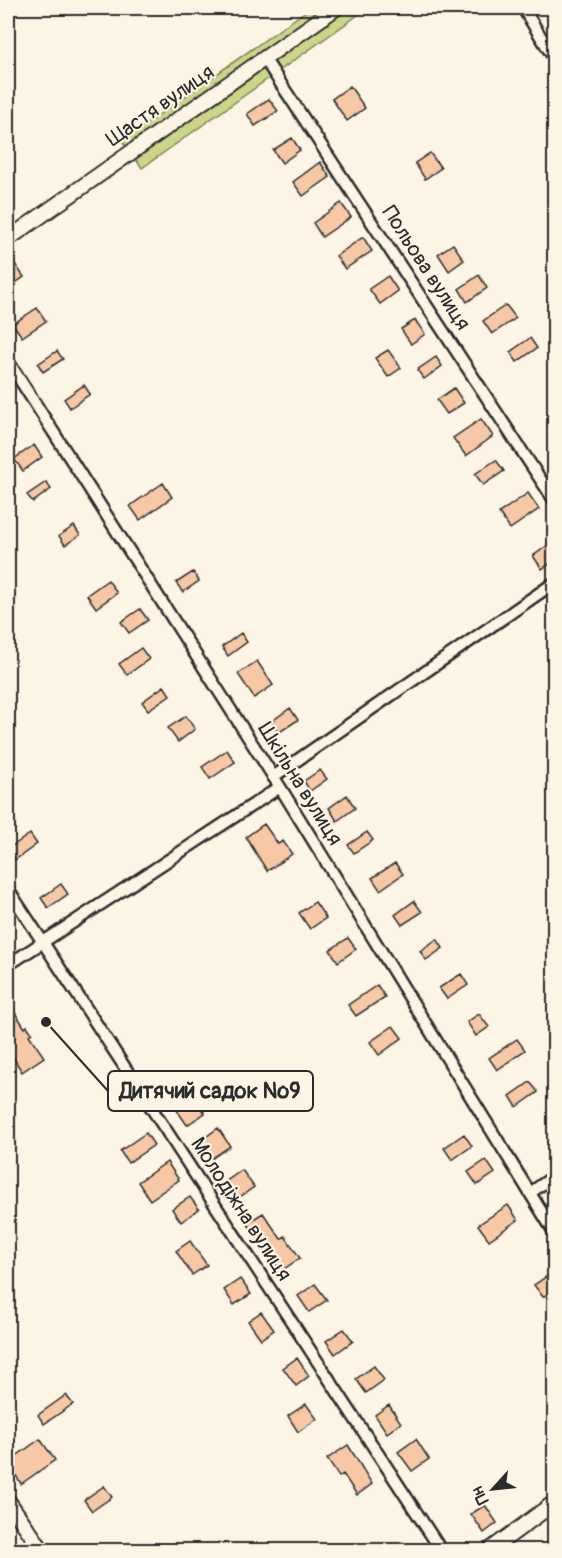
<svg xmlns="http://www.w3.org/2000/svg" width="562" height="1558" viewBox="0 0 562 1558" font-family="Pangolin,sans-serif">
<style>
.green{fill:#cbd689;stroke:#7b805a;stroke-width:1.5}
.building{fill:#f6c8a5;stroke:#2b2b2b;stroke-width:1.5}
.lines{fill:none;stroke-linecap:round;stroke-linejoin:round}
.street-casing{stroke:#2b2b2b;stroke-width:15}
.secondary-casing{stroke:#2b2b2b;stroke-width:18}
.street{stroke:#fcf5e5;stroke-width:10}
.secondary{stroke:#fcf5e5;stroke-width:14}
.labels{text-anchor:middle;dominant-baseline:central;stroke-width:4.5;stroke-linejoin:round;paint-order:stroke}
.street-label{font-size:21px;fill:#2b2b2b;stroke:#fcf5e5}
.leader{fill:none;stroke:#2b2b2b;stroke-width:2}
.callout-dot{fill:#2b2b2b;stroke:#fcf5e5;stroke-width:2}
.callout{fill:#fcf5e5;stroke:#2b2b2b;stroke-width:2}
.callout-label{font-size:22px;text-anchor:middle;font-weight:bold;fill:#2b2b2b}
</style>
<rect width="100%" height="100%" fill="#fcf5e5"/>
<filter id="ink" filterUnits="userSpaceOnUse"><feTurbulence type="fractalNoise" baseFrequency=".0167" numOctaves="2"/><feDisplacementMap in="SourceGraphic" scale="12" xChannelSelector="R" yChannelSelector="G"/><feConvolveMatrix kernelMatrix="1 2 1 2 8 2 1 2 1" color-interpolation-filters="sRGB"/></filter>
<g filter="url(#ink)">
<!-- green -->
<path class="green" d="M310,8H368L142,168L122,141Z"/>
<!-- building -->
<path class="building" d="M350,86L365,108L347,121L332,99Z
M269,99L278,111L255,126L247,114Z
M292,138L300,150L282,163L273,150Z
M430,153L441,168L425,179L415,163Z
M320,162L330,177L303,196L293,182Z
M341,203L351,217L322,237L313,223Z
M363,237L372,251L345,269L336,256Z
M453,244L464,260L449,271L438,254Z
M15,264L24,277L8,288V269Z
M479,275L487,288L467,302L459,289Z
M388,276L398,291L380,304L369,289Z
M506,305L516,318L492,334L483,321Z
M37,308L46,321L22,337L13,324Z
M415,320L425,334L411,344L401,329Z
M530,338L537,348L517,362L510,352Z
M388,350L401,368L388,377L375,358Z
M57,351L63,359L43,372L38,364Z
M436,357L442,366L424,379L417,370Z
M84,385L90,394L70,408L64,399Z
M454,388L464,403L447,414L437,400Z
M481,419L493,436L466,456L453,438Z
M34,445L42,457L23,471L14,459Z
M496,460L504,471L483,485L475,474Z
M46,482L51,489L33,502L27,495Z
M163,483L172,497L140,520L130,506Z
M528,493L539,509L510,529L499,513Z
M74,526L80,535L65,545L59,536Z
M551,543L555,548V560L542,569L533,556Z
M193,572L199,581L183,592L176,583Z
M108,580L117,593L96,608L87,595Z
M140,609L148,620L129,633L121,622Z
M241,633L247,642L228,656L222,647Z
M141,648L149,659L127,675L119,664Z
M257,661L273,685L254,698L238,674Z
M164,686L170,695L148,710L142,702Z
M290,708L298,720L278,733L271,722Z
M186,716L195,729L178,742L168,728Z
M227,750L235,762L210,779L202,767Z
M320,770L327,779L310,791L304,781Z
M347,795L355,808L337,821L329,808Z
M264,824L278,844L283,841L292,854L267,871L246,837Z
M367,832L373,840L354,853L348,845Z
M30,834L37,844L15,860L8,849Z
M395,863L403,874L380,890L372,878Z
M61,884L68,894L48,908L41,898Z
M414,901L422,912L402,925L395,915Z
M315,902L326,918L310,929L299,913Z
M348,938L356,949L338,962L330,950Z
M437,939L443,948L426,960L420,951Z
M461,974L468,985L447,999L439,988Z
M377,985L385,997L356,1016L348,1005Z
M8,1002L25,1028L27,1026L32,1033L29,1035L44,1057L22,1072L8,1049Z
M479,1014L489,1027L476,1036L467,1022Z
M393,1026L402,1038L379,1055L370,1042Z
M517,1039L525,1050L497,1070L489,1058Z
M530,1082L538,1092L517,1107L510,1096Z
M191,1094L205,1113L187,1125L174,1106Z
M218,1128L230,1146L211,1159L199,1142Z
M146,1133L154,1145L128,1163L120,1151Z
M464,1134L472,1146L452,1160L444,1148Z
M486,1160L495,1173L477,1185L468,1172Z
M167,1162L179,1180L150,1200L138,1182Z
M242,1170L254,1187L237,1199L225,1182Z
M190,1197L199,1209L181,1222L172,1209Z
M508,1205L518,1220L489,1240L478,1225Z
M263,1213L281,1239L285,1236L300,1258L281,1271L247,1223Z
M190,1241L207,1265L192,1275L176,1251Z
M555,1271V1289L543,1297L534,1285Z
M240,1279L251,1294L234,1305L224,1290Z
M315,1284L327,1300L309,1312L298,1296Z
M261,1312L274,1330L261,1339L248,1321Z
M344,1329L353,1341L335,1354L326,1341Z
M297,1358L309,1376L296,1386L283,1368Z
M374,1366L384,1380L366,1393L356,1379Z
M66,1395L73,1404L44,1424L38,1415Z
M306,1404L317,1419L298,1432L288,1416Z
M389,1405L401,1423L387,1433L375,1415Z
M40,1439L55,1460L21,1484L8,1462Z
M416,1439L429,1459L412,1471L398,1452Z
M348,1445L372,1484L357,1495L343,1474L339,1477L327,1459Z
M104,1486L112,1497L92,1511L84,1500Z
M485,1505L497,1523L484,1533L471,1514Z"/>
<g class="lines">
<defs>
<path id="street" d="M523,8L554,58
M264,58L554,500
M8,361L280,787L554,1232
M273,777L554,583
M8,889L441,1550
M8,965L280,787
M530,1193L554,1176"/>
<path id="secondary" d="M8,239L336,8
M8,1501L42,1550
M490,1550L554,1503"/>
</defs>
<!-- street casing -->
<use href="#street" class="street-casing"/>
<!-- secondary casing -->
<use href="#secondary" class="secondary-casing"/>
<!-- street -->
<use href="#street" class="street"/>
<!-- secondary -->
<use href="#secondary" class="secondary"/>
</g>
</g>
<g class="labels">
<!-- street labels -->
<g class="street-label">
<text transform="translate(160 106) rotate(-35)">Щастя вулиця</text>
<text transform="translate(426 268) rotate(57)">Польова вулиця</text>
<text transform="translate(300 784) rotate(58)">Шкільна вулиця</text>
<text transform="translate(241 1209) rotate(57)">Молодіжна вулиця</text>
</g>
</g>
<!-- callouts -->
<path class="leader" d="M46 1022L108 1091"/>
<circle class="callout-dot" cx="46" cy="1022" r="6"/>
<rect class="callout" x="108" y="1071" width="205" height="40" rx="6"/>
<g class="callout-label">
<text x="210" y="1098">Дитячий садок №9</text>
</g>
<!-- margin -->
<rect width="562" height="1558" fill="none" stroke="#fcf5e5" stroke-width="30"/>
<rect x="15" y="15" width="532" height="1528" fill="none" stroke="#2b2b2b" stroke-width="2" filter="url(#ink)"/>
<!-- north arrow -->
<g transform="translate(493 1489) rotate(243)" stroke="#fcf5e5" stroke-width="4.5" paint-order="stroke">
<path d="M0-4.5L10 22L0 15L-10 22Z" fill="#2b2b2b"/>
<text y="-9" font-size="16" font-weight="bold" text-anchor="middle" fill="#2b2b2b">Пн</text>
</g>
</svg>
